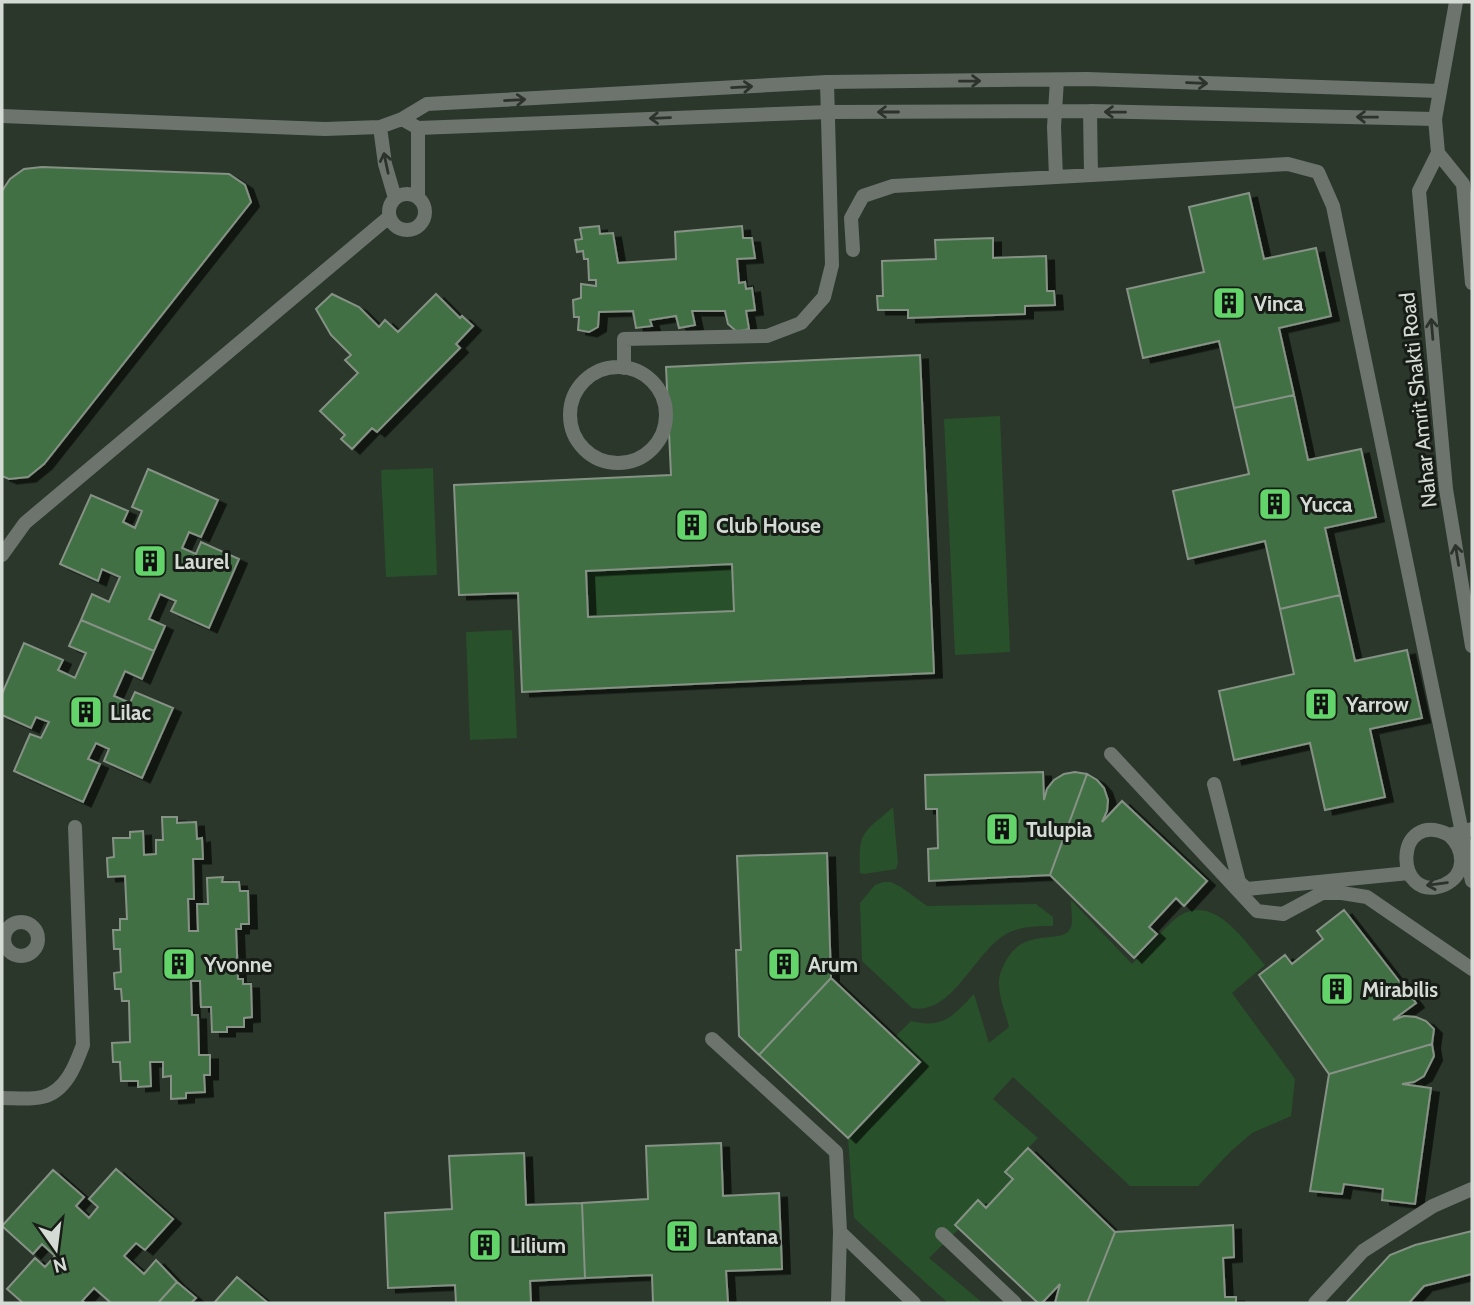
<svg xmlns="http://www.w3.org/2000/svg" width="1474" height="1305" viewBox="0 0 1474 1305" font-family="Cabin,sans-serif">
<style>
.green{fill:#28502a}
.building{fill:#426f44;stroke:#859285;stroke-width:2;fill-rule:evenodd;filter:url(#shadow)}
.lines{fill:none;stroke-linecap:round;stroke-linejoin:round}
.service{stroke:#6d736d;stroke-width:14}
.minor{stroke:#6d736d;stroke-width:14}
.tertiary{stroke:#6d736d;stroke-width:14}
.oneway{stroke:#2c322c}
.labels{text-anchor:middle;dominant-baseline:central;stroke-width:6;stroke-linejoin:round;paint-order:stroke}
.poi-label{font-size:21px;font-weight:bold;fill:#d4dbd4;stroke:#171c17;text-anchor:start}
.street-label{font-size:21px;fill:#d4dbd4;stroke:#171c17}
</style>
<defs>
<filter id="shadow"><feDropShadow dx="8" dy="4.5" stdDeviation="0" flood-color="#0009"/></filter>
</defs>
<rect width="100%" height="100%" fill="#2b372b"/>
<!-- green -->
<path class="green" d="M1000,416L1010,652L955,655L944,419Z
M433,468L437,575L386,577L381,470Z
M732,564L734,611L588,617L586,571Z
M512,630L517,738L470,740L466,632Z
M893,807L898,863L896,869L864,874L860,873C858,830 863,834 893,807Z
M883,882H891L901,887L927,906L1036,904L1053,917V926C1039,926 1024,926 1010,932C976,947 954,1016 912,1008L862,961L860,903L875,885Z
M1071,900L1132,964C1145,951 1165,926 1179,916C1215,893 1245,942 1265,965L1232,993L1295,1079L1291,1116L1252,1133L1231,1151L1198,1186H1130L1013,1077L993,1099L1038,1138L1006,1171L1013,1179L986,1208L978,1201L955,1225L959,1229L929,1258L983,1303H948L854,1218L848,1138L920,1062L894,1038L911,1021C943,1029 953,1016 974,994L989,1043L1009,1027C1006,1014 999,998 999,984C998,976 1003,966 1007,959C1026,926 1064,946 1071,927C1073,920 1071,908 1071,900Z"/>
<!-- building -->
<path class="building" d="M42,167L229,174L245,185L251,202L44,464L28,477L9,479L2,476V191L10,179L24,169Z
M1249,193L1264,259L1316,248L1331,316L1279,328L1294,395L1234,408L1219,341L1143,358L1127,289L1204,272L1189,207Z
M599,226L600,234L613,233L618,263L676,259L675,232L742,226L743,238H752L755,258L737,259L739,283L745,282L746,289L752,288L755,310L746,311L749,329L737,332L728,324L725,311H692L695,325L679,328L676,316L650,320L652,326L636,328L633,311L599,312L598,327L589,332L578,330L579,317H574L573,300L581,298V284L596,286V280H589L588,259H584L583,251L577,252L575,240L582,239L580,228Z
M993,238V258L1046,256L1047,291H1054L1055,305L1025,306V314L908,318V310H878L877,296H883L882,261L936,259L935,240Z
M332,294L359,307L379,327L385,320L398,332L436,294L460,318L462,316L473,326L456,344L460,348L377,432L372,428L352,449L341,439L345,435L320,411L358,373L345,360L351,355L331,335L316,309Z
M920,355L934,673L522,692L518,593L459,595L454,485L671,475L666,367ZM732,564L734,611L588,617L586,571Z
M1294,395L1308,460L1361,449L1376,517L1325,528L1340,595L1280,609L1265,541L1188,559L1173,491L1249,474L1234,408Z
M148,469L218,500L201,537L189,532L182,548L196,554L201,542L239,559L209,628L171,611L176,601L160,594L149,619L165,626L154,651L81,620L92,594L109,602L120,577L102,569L98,581L60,564L91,495L128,511L123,522L135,528L142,511L132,507Z
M1340,595L1355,661L1407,650L1422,718L1370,729L1385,797L1325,810L1310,743L1234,760L1219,691L1294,674L1280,609Z
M81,620L154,651L142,679L125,671L114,696L130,703L135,692L173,708L142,778L104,761L109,749L96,743L88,759L100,764L83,802L14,771L30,734L41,738L49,722L36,717L31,728L2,715V694L24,643L63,660L58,670L75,678L86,653L69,646Z
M1043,772L1044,800L1047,789L1054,780L1064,774L1075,772L1087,774L1050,875L929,881L928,849L938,848L937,809H926L925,775Z
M1087,774L1097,780L1104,788L1108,800L1107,811L1102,822L1122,801L1207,881L1184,906L1176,898L1149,927L1157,934L1134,958L1050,875Z
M162,817H177V823L196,822L197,839L202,838L203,859H193L194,899H188L189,931H198L197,904H208L207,878L223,877L222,882H239L240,891H248L249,924H241V929H236L238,979H243V984H251L252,1017L244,1018V1027H227V1032H212L211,1007H201L200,981H191L192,1015H198L199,1055H210V1075H204L205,1092L186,1093V1098L171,1099V1076L163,1077V1062H150L151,1086L138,1087V1081H121L120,1062H113L112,1043L130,1042L129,1001H122L121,989H115L114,973L121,972L120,949H114L113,930H120V919H127L125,876L108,877L107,858L114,857L113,838H130V832L143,831L144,855L156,854V840H163Z
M827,853L831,978L759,1055L739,1036L736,950H741L737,856Z
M1344,910L1416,1003L1393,1020L1404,1016L1416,1017L1426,1021L1434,1029L1432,1044L1329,1074L1259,975L1285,955L1292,964L1323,939L1317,931Z
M831,978L920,1062L848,1138L759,1055Z
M1432,1044L1434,1056L1424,1076L1414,1082L1402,1084L1431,1088L1415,1204L1382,1200L1383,1189L1344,1184L1342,1194L1310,1191L1329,1074Z
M721,1143L723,1196L779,1193L782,1269L726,1271L728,1303H653L652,1275L585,1278L582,1203L648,1199L646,1146Z
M1028,1148L1115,1232L1087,1303H1055L1060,1284L1042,1303H1038L955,1225L978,1200L986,1208L1013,1179L1005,1172Z
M524,1153L526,1205L582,1203L585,1278L530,1281L531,1303H456L455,1285L388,1288L385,1213L452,1209L449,1156Z
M116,1169L173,1219L145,1250L136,1243L124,1256L144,1274L156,1260L177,1282L158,1303H111L94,1288L82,1301L85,1303H23L7,1289L35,1258L45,1267L55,1256L42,1244L33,1254L2,1226L53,1170L84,1197L76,1206L89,1218L98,1207L89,1199Z
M1233,1225L1234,1257L1223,1258L1225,1297H1236V1303H1087L1115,1232Z
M1472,1231V1274L1424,1286L1409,1303H1346L1390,1255L1415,1245Z
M237,1277L268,1303H214Z
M177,1282L196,1298L191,1303H158Z"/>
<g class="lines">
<!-- service -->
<path class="service" d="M570 415a48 48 0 1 1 96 0a48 48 0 1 1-96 0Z
M624,368V339L767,336L801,323L824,297L832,265L827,82
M1111,754L1257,911L1283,914L1322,893H1342L1367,897L1472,969
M1214,784L1239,882L1247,889L1409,873"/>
<!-- minor -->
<path class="minor" d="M1090,111L1091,175
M2,116L325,129L380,127L402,119L427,104L827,82L1087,79L1439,91
M402,119L418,128L829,112L1090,111L1435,119
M380,127L385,164L395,198
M1056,177L1054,127L1057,80
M389 212a18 18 0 1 1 36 0a18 18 0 1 1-36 0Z
M418,197V128
M853,250L851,218L863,196L893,186L1288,164L1318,172L1333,206L1472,881
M2,555L25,523L389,217
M1449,835C1465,850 1467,875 1444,885C1393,905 1393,807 1449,835L1472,829
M4 939a17 17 0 1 1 34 0a17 17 0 1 1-34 0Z
M712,1039L836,1152L840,1232L838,1303
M2,1098C15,1098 30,1100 42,1097C66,1092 76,1064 83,1045L75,827
M840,1232L914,1303
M942,1234L1015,1303
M1315,1303L1363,1251L1433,1206L1472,1189"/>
<!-- tertiary -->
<path class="tertiary" d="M1456,2L1435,119L1438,153L1419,191L1446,489L1472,646
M1438,153L1463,184L1472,283"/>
</g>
<!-- one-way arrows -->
<defs><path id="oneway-shaft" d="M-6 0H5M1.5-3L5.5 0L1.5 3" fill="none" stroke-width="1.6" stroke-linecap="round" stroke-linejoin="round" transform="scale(1.75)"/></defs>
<g class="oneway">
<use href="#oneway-shaft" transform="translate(970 81) rotate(-1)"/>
<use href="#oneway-shaft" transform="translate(1197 83) rotate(2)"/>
<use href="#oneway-shaft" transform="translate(742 87) rotate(-3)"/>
<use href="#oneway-shaft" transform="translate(515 100) rotate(-3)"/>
<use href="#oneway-shaft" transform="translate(888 112) rotate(180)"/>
<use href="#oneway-shaft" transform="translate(1115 112) rotate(-179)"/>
<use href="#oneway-shaft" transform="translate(1367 117) rotate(-179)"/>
<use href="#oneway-shaft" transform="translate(660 118) rotate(178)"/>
<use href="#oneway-shaft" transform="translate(386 163) rotate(-102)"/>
<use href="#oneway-shaft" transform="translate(1432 329) rotate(-95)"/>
<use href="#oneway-shaft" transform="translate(1457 555) rotate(-99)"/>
<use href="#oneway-shaft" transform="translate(1437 884) rotate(172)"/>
</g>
<!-- icons -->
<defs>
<symbol id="building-square" viewBox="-11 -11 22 22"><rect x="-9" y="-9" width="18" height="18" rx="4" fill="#62d469" stroke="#171c17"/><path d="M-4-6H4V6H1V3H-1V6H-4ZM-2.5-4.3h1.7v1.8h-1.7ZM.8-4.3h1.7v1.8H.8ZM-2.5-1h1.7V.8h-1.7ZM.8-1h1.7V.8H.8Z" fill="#111"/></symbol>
</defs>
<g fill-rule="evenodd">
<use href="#building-square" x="1210" y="284" width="38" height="38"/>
<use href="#building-square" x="1256" y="485" width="38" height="38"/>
<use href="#building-square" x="673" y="506" width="38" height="38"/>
<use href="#building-square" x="131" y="542" width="38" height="38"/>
<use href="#building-square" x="1302" y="685" width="38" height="38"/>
<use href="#building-square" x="67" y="693" width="38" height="38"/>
<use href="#building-square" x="983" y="810" width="38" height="38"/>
<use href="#building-square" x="160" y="945" width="38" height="38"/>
<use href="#building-square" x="765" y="945" width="38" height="38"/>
<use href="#building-square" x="1318" y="970" width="38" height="38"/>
<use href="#building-square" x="663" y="1217" width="38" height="38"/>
<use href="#building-square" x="466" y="1226" width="38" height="38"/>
</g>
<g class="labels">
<!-- poi labels -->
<g class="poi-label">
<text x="1254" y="303">Vinca</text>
<text x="1300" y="504">Yucca</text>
<text x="716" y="525">Club House</text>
<text x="174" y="561">Laurel</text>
<text x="1346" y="704">Yarrow</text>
<text x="110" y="712">Lilac</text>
<text x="1026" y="829">Tulupia</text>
<text x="204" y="964">Yvonne</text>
<text x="808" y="964">Arum</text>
<text x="1362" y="989">Mirabilis</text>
<text x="706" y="1236">Lantana</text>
<text x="510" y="1245">Lilium</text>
</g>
<!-- street labels -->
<g class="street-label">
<text transform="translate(1418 400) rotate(-96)">Nahar Amrit Shakti Road</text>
</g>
</g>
<!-- border -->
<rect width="1474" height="1305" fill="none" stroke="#d4dbd4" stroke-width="7"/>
<!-- north arrow -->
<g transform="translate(56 1249) rotate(166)" stroke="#171c17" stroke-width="5" paint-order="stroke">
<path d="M0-5L12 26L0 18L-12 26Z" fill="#d4dbd4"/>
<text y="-10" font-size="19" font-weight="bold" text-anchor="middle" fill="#d4dbd4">N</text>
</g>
</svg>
